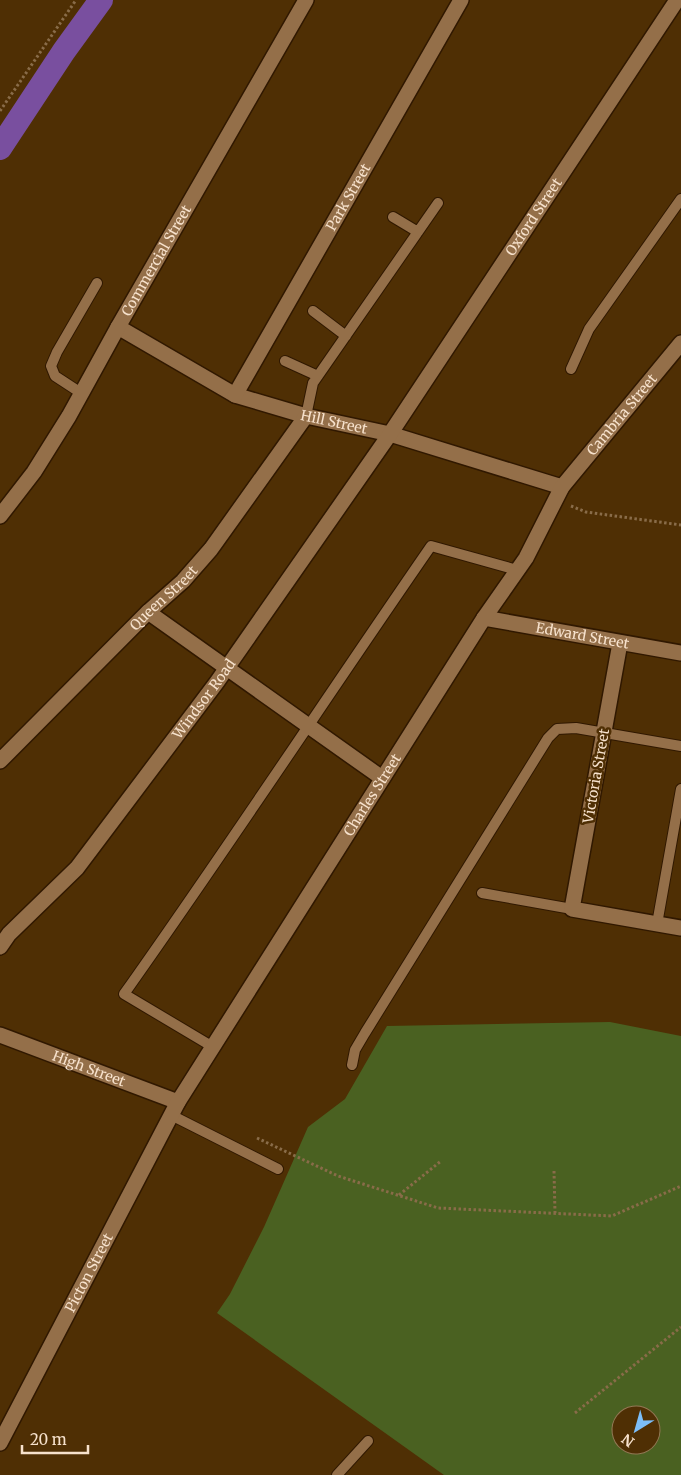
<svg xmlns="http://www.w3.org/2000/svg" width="681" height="1475" viewBox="0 0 681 1475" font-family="Merriweather,serif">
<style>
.green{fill:#4a6121;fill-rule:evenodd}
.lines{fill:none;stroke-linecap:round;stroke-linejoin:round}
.canal{stroke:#794f9f;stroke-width:24}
.service-casing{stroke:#301800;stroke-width:12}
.minor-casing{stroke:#301800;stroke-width:18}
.path{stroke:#896c49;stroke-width:3;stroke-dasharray:2.5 2.5;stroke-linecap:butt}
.service{stroke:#946f49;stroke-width:10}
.minor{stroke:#946f49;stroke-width:15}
.labels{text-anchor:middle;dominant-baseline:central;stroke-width:5;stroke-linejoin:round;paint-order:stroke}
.street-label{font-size:14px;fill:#f7e2cd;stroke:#4f2f04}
</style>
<rect width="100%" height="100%" fill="#4f2f04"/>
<!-- green -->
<path class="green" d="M610,1022L681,1036V1475H444L217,1313L230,1294L264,1227L308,1127L345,1099L387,1026ZM621,1415H651V1445H621Z"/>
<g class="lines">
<!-- canal -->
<path class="canal" d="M0,148L64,51L101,0"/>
<defs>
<path id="service" d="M393,217L418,232
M313,311L346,336
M285,361L318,376
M571,369L589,329L681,199
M81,393L55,376L51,366L57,352L97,283
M306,416L313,383L438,203
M482,893L572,909
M657,924L681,789
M213,1047L124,994C229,846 328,695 431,546L517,570
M352,1065L355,1050L365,1033L548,738L557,729L576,728L681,746
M171,1115L278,1169
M337,1475L368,1441"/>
<g id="minor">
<path id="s1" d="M118,327L235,395L306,416L390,434L562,487"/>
<path id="s2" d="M235,395L461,0"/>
<path id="s3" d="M0,516L34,472L69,416L118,327L306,0"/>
<path d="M148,612L382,778"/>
<path id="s4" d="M484,618L681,653"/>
<path d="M620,643L572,909L681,928"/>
<path id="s5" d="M0,761L148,612L183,581L211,549L306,416"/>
<path id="s6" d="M0,947L9,934L77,868L217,682L390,434L677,0"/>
<path id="s7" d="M0,1035L178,1102"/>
<path id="s8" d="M0,1443L178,1102L484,618L526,558L562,487L681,343"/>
</g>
</defs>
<!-- service casing -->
<use href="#service" class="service-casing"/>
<!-- minor casing -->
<use href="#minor" class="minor-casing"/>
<!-- path -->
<path class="path" d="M0,111L76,0
M571,506L586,512L681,525
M257,1138L338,1176L438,1208L612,1216L681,1186
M554,1171L555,1213
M399,1195L441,1161
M575,1413L681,1327"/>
<!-- service -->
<use href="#service" class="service"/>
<!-- minor -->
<use href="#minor" class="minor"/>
</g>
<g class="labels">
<!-- street labels -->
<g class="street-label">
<text stroke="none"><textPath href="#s2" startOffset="228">Park Street</textPath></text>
<text stroke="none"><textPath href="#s6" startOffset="906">Oxford Street</textPath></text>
<text stroke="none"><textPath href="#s3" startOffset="300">Commercial Street</textPath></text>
<text stroke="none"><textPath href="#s8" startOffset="1204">Cambria Street</textPath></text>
<text stroke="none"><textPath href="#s1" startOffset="238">Hill Street</textPath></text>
<text stroke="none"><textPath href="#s5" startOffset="231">Queen Street</textPath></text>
<text stroke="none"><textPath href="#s4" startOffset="100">Edward Street</textPath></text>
<text stroke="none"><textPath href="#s6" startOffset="322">Windsor Road</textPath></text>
<text transform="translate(596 776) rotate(-80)">Victoria Street</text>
<text stroke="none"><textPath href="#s8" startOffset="748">Charles Street</textPath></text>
<text stroke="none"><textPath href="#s7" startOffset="95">High Street</textPath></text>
<text stroke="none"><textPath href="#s8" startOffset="192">Picton Street</textPath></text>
</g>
</g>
<!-- north arrow -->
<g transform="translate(636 1430) rotate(217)"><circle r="24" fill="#4f2f04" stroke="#927754"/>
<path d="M0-4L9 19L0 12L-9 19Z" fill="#7cbef9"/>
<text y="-8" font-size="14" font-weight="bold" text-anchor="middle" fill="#f7e2cd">N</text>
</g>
<!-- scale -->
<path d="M22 1445v8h66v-8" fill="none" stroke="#f7e2cd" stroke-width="2.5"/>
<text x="30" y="1445" font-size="15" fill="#f7e2cd" stroke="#4f2f04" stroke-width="4" paint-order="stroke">20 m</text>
</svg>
